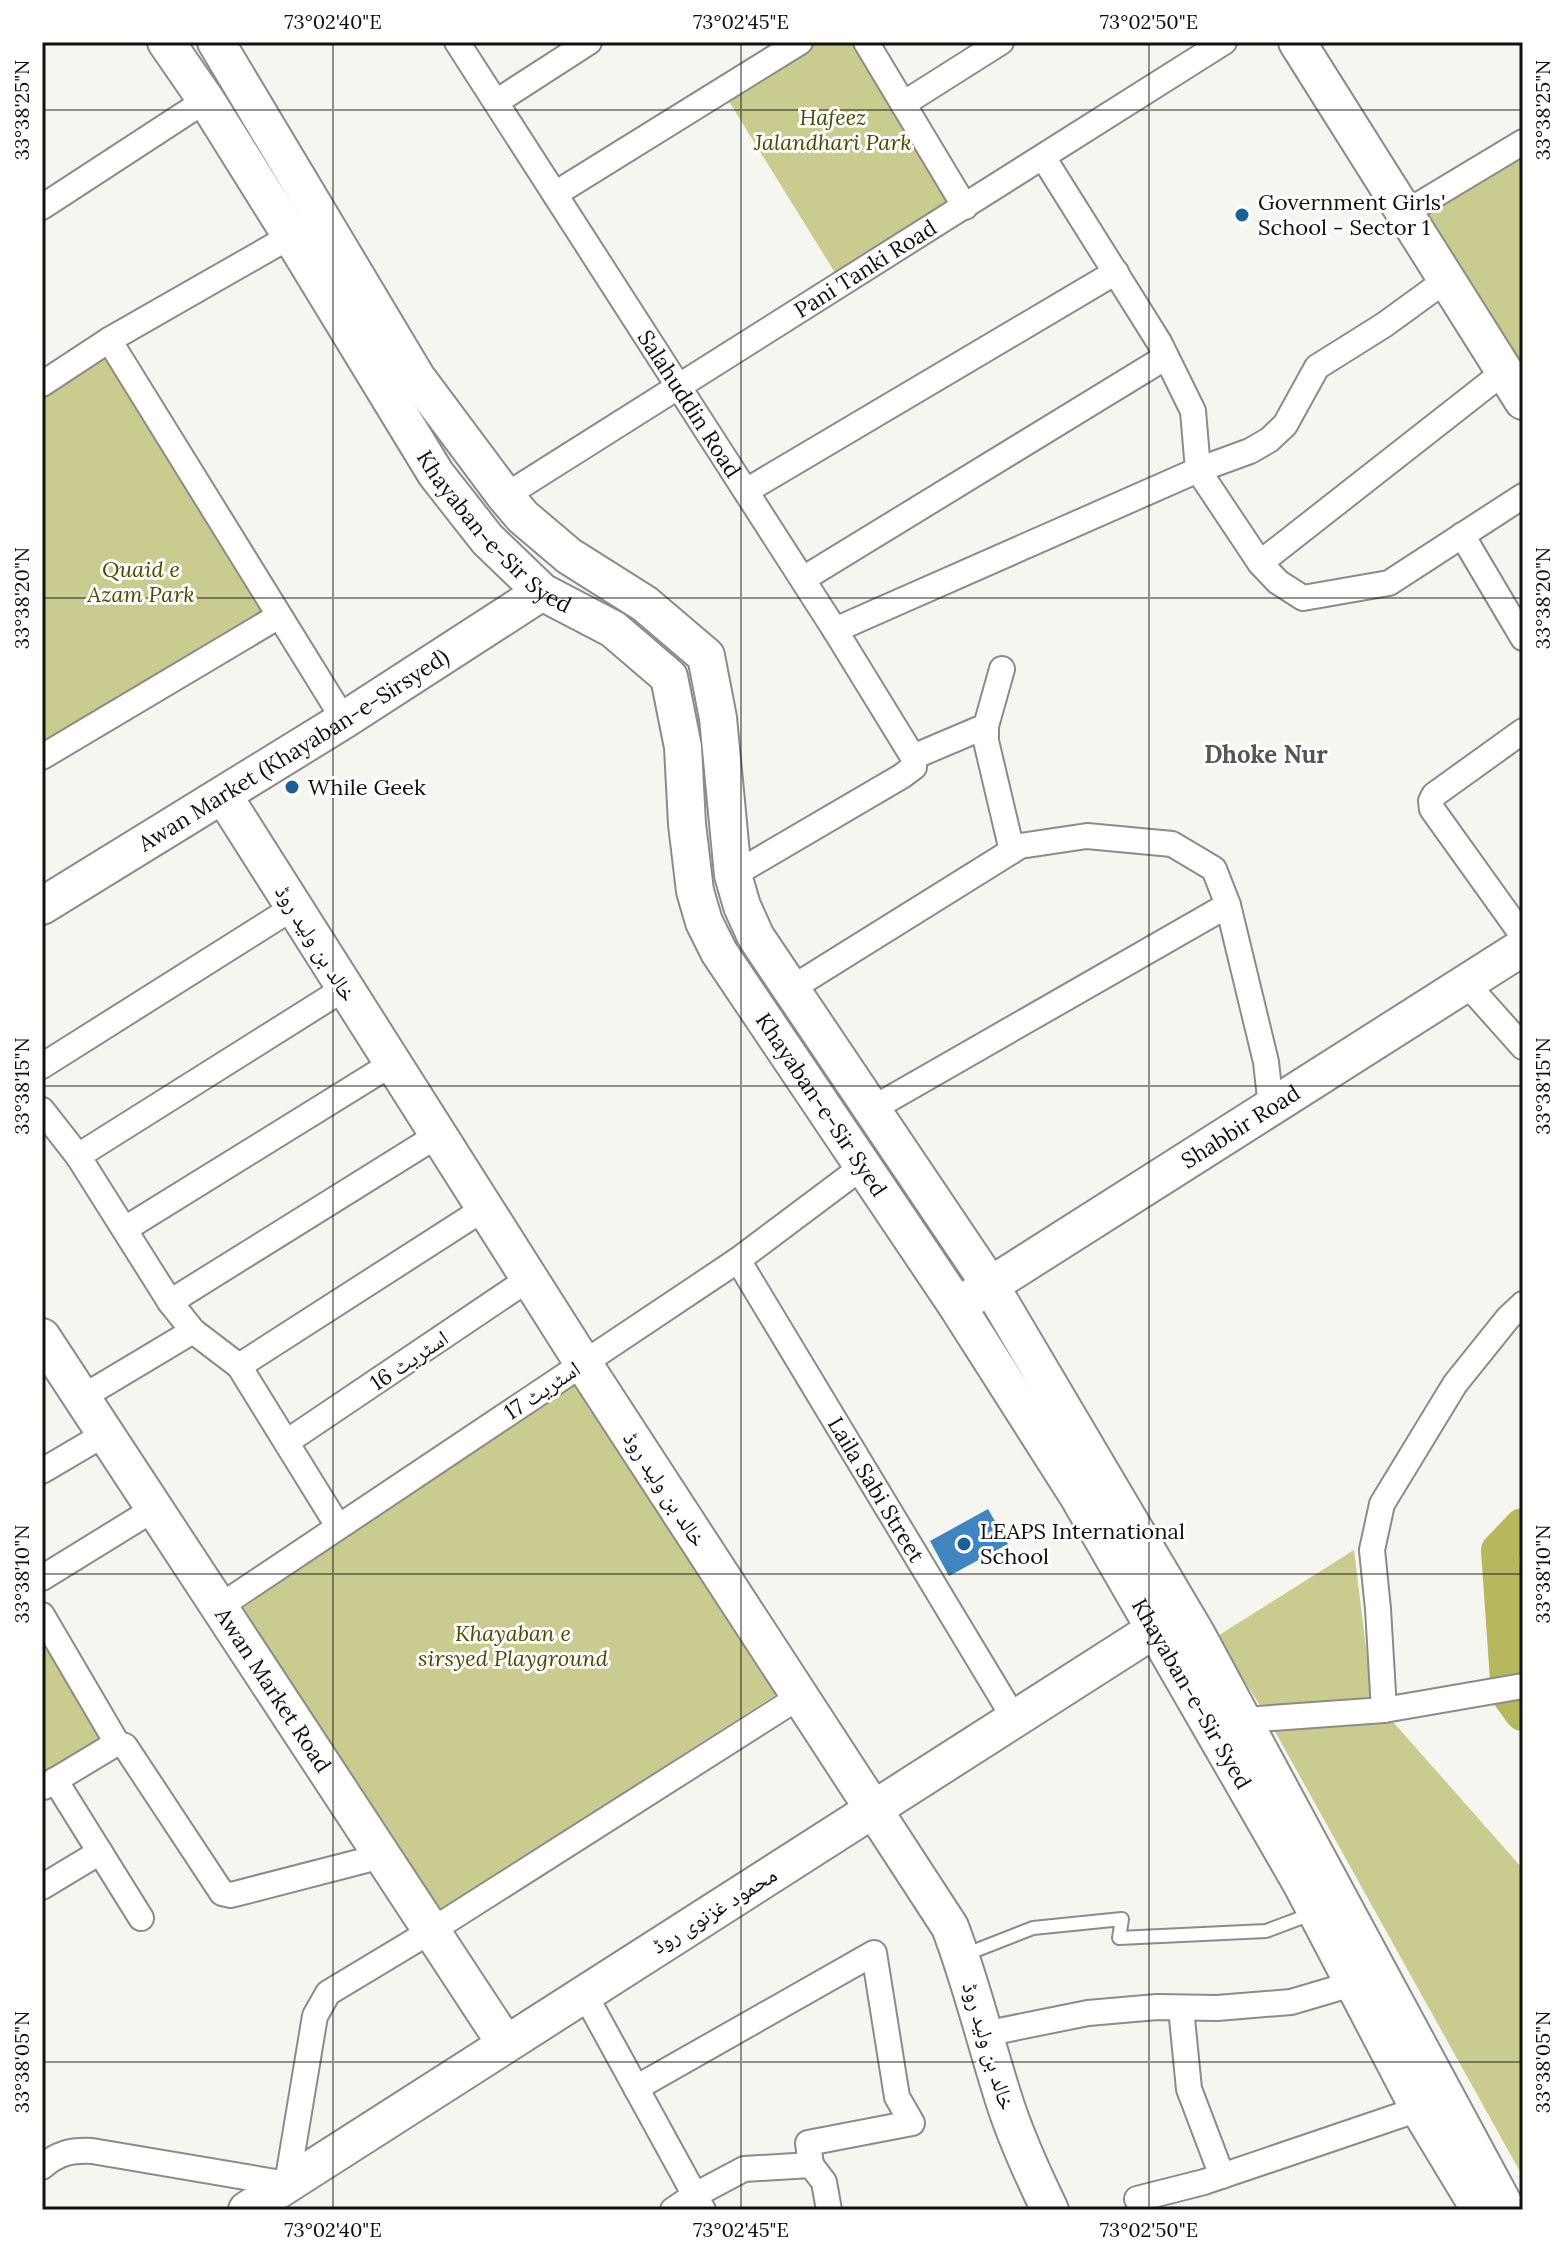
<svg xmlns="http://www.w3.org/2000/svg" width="1565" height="2252" viewBox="0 0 1565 2252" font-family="Lora,'Noto Naskh Arabic',serif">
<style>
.green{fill:#c9cb8f}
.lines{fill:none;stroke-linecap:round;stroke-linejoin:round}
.river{stroke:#b7b85e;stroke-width:38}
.building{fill:#4085bf}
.lane-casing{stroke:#8b8b87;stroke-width:16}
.street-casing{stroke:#8b8b87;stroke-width:28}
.secondary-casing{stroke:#8b8b87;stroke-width:40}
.lane{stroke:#fff;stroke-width:12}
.street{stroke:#fff;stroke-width:24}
.secondary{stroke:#fff;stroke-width:36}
.ticks{fill:none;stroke:#10100e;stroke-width:2;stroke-opacity:0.45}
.poi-dot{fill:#1d6095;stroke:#fff;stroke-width:3}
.labels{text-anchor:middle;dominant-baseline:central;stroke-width:6;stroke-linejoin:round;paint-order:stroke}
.park-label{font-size:22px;font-style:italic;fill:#4b4a01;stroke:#fff}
.poi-label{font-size:22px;fill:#10100e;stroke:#fff;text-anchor:start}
.street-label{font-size:22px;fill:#10100e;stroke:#fff}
.neighbourhood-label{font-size:24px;font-weight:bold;fill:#555551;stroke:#fff}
.neatline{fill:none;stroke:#10100e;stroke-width:3}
.ticks-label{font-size:20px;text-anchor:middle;fill:#10100e}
</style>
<rect width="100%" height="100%" fill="#f6f6f1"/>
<!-- green -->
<path class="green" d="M800,42H866L965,207L842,284L722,90Z
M1523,143V384L1405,213Z
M109,340L279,616L42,757V384Z
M577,1382L777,1694L434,1914L237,1612Z
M1354,1550L1372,1697L1261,1707L1216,1637Z
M42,1631L111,1740L42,1780Z
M1386,1714L1523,1869V2177L1268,1719Z"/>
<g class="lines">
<!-- river -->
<path class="river" d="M1523,1527L1500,1551L1510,1694L1523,1712"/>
</g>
<!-- building -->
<path class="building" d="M988,1509L1008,1544L949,1576L930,1541Z"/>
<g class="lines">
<defs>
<path id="lane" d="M964,1955L1033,1928L1122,1919L1119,1938L1266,1931L1314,1913"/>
<g id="street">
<path id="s1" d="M457,42L835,630L913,757L914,767L902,776L733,875"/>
<path d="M866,42L965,207"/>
<path d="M496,102L589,42"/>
<path d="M903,104L1001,42"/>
<path d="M1043,157L1159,342L1193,411L1198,470L1260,563L1278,582L1303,598L1389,583L1523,496"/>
<path d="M555,194L800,42"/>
<path d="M42,207L206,100"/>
<path d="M1405,213L1523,142"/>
<path d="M109,340L344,720"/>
<path d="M42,384L109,340L291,236"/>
<path d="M746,491L1116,272"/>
<path id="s2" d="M505,496L1224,42"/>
<path d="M1462,535L1523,638"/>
<path d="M1260,563L1505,371"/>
<path d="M803,579L1166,357"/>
<path d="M835,630L1198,470L1250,451L1269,440L1285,425L1317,367L1384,325L1446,280"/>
<path d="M1002,669L986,726V741L1012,851"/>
<path d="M1523,731L1434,795L1431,801L1432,809L1523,936"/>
<path d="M42,757L279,616"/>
<path d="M913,757L986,726"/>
<path d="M1466,983L1523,1047"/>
<path d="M789,990L1020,846L1087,836L1172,844L1214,869L1228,905L1266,1062L1271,1107"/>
<path d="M42,1066L294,907"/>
<path d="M872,1109L1228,905"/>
<path d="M42,1110L78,1156L170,1302L193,1331L239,1366L338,1526"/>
<path d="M78,1156L345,988"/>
<path d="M125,1229L393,1063"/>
<path id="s3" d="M738,1260L1014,1718"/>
<path d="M170,1302L438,1135"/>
<path d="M239,1366L485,1208"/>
<path d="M81,1398L193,1331"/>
<path d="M288,1441L530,1278"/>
<path d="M42,1471L105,1434"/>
<path d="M42,1578L154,1509"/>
<path d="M219,1607L738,1260L862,1167"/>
<path d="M42,1615L117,1743L125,1746L222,1893L231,1895L382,1856"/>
<path d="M1384,1710L1378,1609L1372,1550L1382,1504L1455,1384L1508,1318L1523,1304"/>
<path d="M1244,1720L1384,1710L1523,1686"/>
<path d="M55,1780L141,1918"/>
<path d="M44,1787L117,1743"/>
<path d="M42,1887L100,1852"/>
<path d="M584,1993L703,2210"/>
<path d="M1181,2008L1189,2089L1222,2176"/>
<path d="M984,2034L1088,2013L1157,2007L1217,2008L1291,2002L1352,1984"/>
<path d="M636,2088L874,1953L897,2097L912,2123L808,2143L811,2165"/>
<path d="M42,2167C58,2153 71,2150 92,2151L287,2184L315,2016L328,1993L431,1931L799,1697"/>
<path d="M1137,2199L1204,2182L1419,2109"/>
<path d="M673,2210L695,2195L744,2169L811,2165L824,2182L829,2210"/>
</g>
<g id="secondary">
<path id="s4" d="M166,42L206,100L291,236L436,474L487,539L542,592L613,629L669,677L683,747L687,824L695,891L704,922L719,952L957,1306L1078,1496L1301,1883L1419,2109L1480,2210"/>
<path d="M216,42L417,378L505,496L523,517L569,556L645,604L706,656L718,718L733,875L742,906L756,937L990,1285L1197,1635L1507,2210"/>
<path d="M1297,42L1523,401"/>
<path d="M223,795L583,1363L950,1927C971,1982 985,2040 1003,2097C1015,2136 1032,2173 1050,2210"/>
<path id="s5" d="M42,906L344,720L542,592"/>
<path id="s6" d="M972,1297L1523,947"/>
<path id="s7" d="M42,1337L505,2043"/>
<path d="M247,2210L1174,1617"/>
</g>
</defs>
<!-- lane casing -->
<use href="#lane" class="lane-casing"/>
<!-- street casing -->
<use href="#street" class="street-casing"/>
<!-- secondary casing -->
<use href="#secondary" class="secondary-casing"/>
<!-- lane -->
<use href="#lane" class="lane"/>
<!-- street -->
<use href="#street" class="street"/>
<!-- secondary -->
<use href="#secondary" class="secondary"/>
</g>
<!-- ticks -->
<path class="ticks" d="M333,42V2210M741,42V2210M1149,42V2210M42,110H1523M42,598H1523M42,1086H1523M42,1574H1523M42,2062H1523"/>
<!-- markers -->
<g class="poi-dot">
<circle cx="1242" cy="215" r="8"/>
<circle cx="292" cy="787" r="8"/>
<circle cx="964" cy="1544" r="8"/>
</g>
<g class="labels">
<!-- park labels -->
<g class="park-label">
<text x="833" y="117">Hafeez<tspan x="833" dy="25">Jalandhari Park</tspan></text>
<text x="141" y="569">Quaid e<tspan x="141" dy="25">Azam Park</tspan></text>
<text x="513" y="1633">Khayaban e<tspan x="513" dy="25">sirsyed Playground</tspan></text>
</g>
<!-- poi labels -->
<g class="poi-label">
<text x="1258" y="202">Government Girls'<tspan x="1258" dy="25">School - Sector 1</tspan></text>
<text x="308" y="787">While Geek</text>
<text x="980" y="1531">LEAPS International<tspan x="980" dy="25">School</tspan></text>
</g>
<!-- street labels -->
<g class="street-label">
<text stroke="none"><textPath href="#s2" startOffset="426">Pani Tanki Road</textPath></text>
<text stroke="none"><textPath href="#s1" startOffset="430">Salahuddin Road</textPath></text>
<text stroke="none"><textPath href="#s4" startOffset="592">Khayaban-e-Sir Syed</textPath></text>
<text stroke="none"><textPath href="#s5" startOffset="296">Awan Market (Khayaban-e-Sirsyed)</textPath></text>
<text transform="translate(316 943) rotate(58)">خالد بن ولید روڈ</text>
<text stroke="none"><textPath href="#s4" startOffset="1288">Khayaban-e-Sir Syed</textPath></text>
<text stroke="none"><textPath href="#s6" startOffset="318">Shabbir Road</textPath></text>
<text transform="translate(409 1360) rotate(-34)">اسٹریٹ 16</text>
<text transform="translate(542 1390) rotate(-34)">اسٹریٹ 17</text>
<text transform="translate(665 1489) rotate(57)">خالد بن ولید روڈ</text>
<text stroke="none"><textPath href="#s3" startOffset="268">Laila Sabi Street</textPath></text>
<text stroke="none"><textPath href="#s7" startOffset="422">Awan Market Road</textPath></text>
<text stroke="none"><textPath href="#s4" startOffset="1984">Khayaban-e-Sir Syed</textPath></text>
<text transform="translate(714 1910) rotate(-32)">محمود غزنوی روڈ</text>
<text transform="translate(989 2046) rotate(73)">خالد بن ولید روڈ</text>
</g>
<!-- neighbourhood labels -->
<g class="neighbourhood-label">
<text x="1266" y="754">Dhoke Nur</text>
</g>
</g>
<!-- border -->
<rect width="1565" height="2252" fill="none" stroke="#ffffff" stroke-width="88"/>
<rect x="44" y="44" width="1477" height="2164" class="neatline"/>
<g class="ticks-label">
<text x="333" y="29">73°02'40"E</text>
<text x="741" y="29">73°02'45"E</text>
<text x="1149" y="29">73°02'50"E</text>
<text transform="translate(22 110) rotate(-90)" y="7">33°38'25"N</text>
<text transform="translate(1543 110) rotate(-90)" y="7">33°38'25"N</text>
<text transform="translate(22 598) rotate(-90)" y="7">33°38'20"N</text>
<text transform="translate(1543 598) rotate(-90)" y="7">33°38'20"N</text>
<text transform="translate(22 1086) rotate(-90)" y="7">33°38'15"N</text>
<text transform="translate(1543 1086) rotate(-90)" y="7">33°38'15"N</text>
<text transform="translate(22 1574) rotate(-90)" y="7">33°38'10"N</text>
<text transform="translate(1543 1574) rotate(-90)" y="7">33°38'10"N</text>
<text transform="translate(22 2062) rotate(-90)" y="7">33°38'05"N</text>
<text transform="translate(1543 2062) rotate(-90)" y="7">33°38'05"N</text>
<text x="333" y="2237">73°02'40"E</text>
<text x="741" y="2237">73°02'45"E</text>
<text x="1149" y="2237">73°02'50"E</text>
</g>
</svg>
